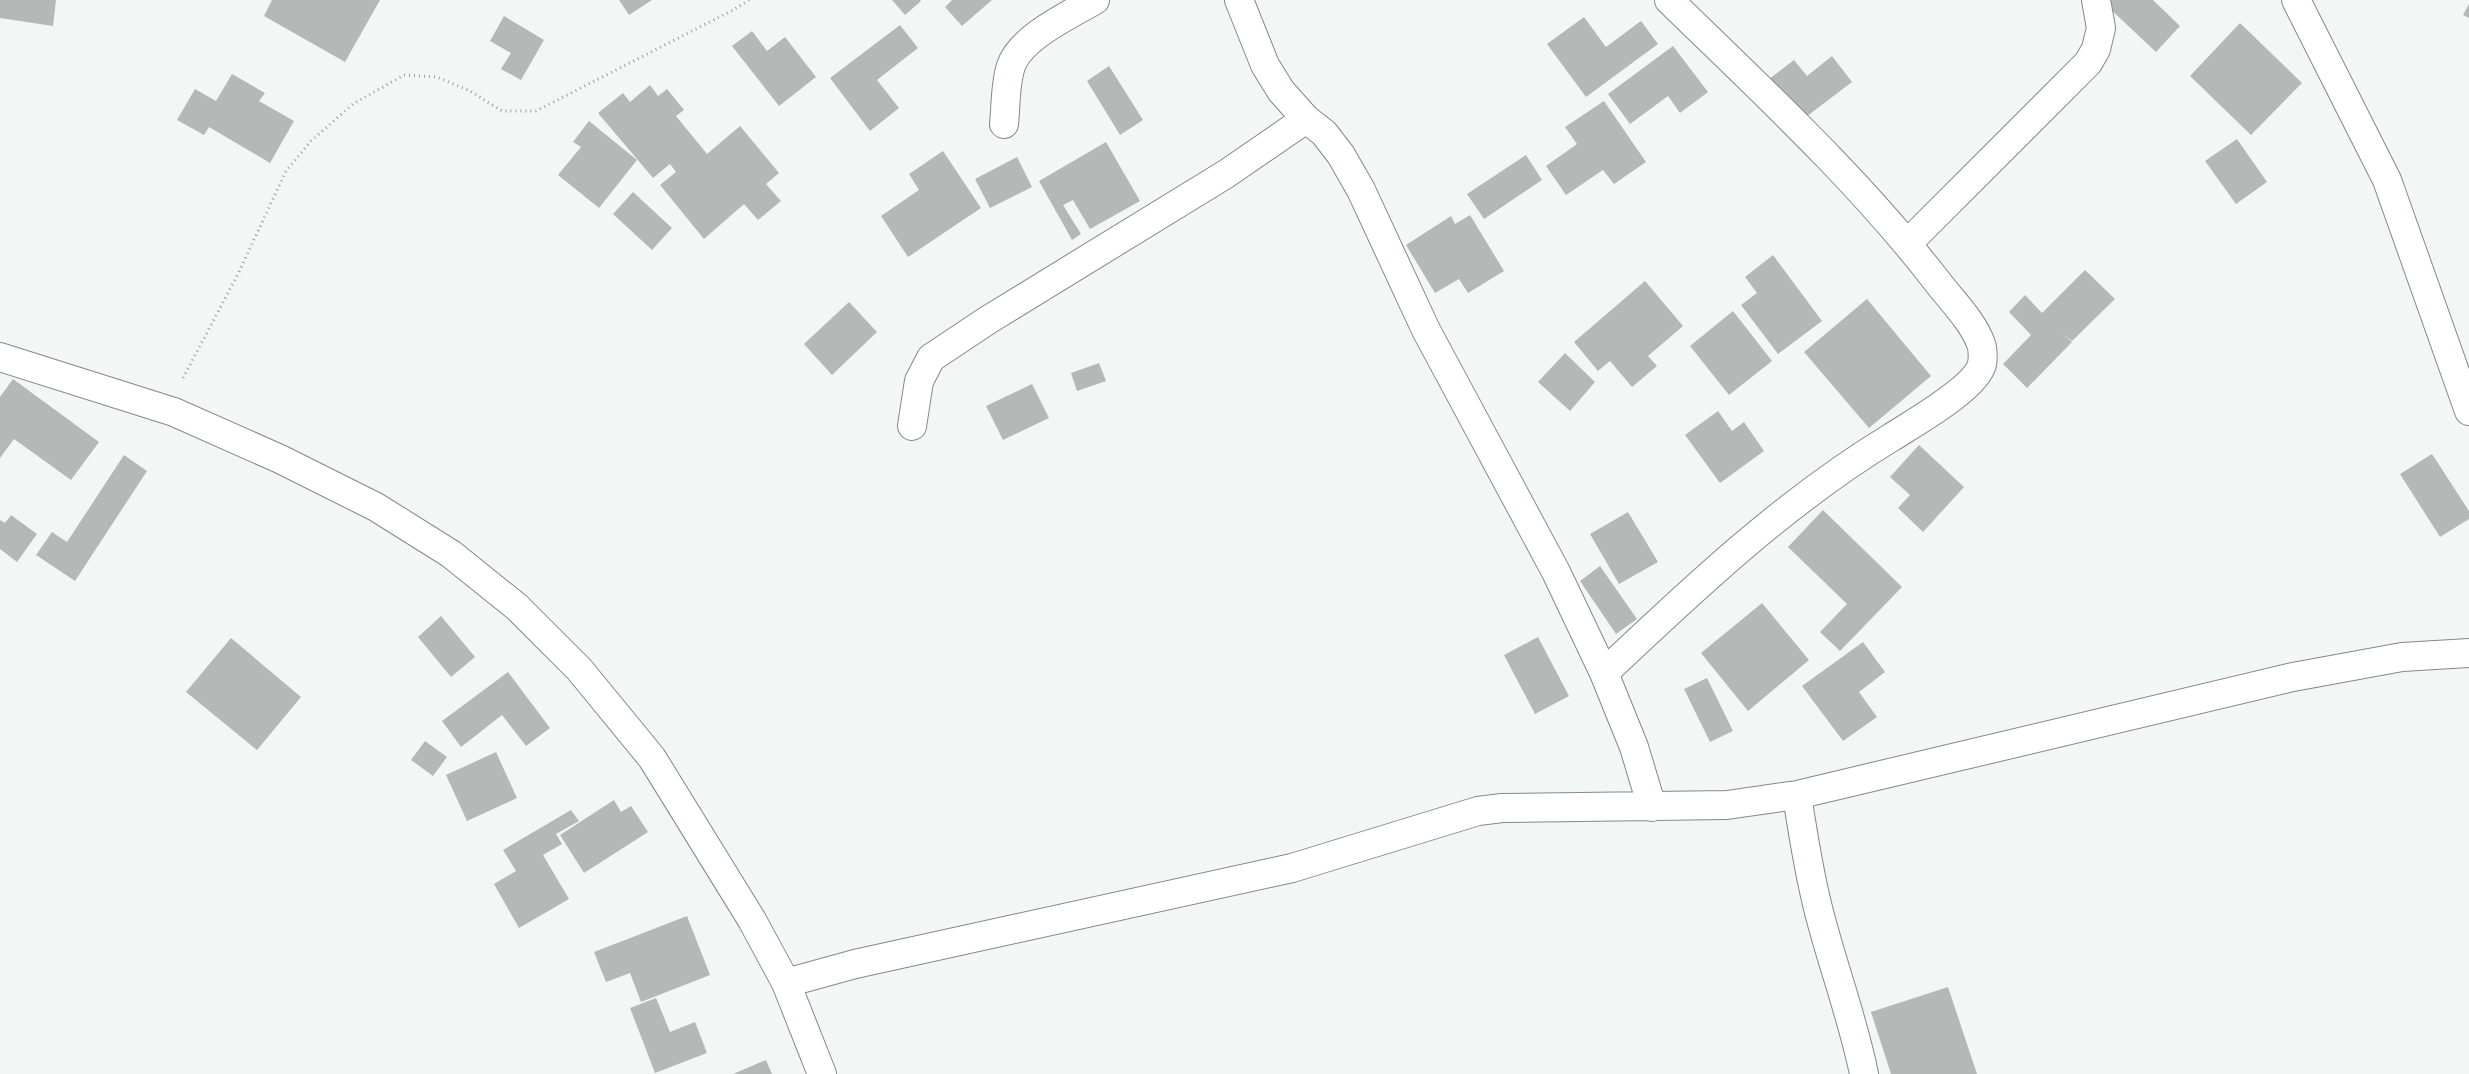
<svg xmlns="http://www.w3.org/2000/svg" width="2469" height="1074" viewBox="0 0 2469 1074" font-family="Manrope,sans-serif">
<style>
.building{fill:#b4b8b7}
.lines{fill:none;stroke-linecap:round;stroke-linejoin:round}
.minor-casing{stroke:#848888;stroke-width:30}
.path{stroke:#9b9e9e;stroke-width:3;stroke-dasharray:1 4;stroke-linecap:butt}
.minor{stroke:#fff;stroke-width:28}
</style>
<rect width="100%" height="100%" fill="#f2f7f6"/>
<!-- building -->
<path class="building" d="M0,0H56L53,26L0,18Z
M272,0H380L345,62L264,16Z
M619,0H652L629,15Z
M892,0H920L921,1L905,15Z
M952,0H992L962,26L945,7Z
M2111,0H2153L2180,26L2156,52L2106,5Z
M2469,4V18L2463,15Z
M504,16L544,40L521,80L501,69L511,53L490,41Z
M1584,17L1606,47L1641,21L1658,44L1586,97L1547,44Z
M2240,23L2302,83L2251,135L2190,76Z
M900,25L918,48L877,80L899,108L870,131L830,78Z
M752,31L767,51L785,37L816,77L779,106L732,46Z
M1673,46L1708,92L1680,113L1668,96L1630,124L1608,94Z
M1832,56L1852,82L1802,120L1769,79L1794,60L1807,76Z
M1109,66L1143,120L1120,135L1087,81Z
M232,74L265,93L259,101L294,121L270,163L209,127L204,135L177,120L195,89L216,101Z
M650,85L658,96L667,89L684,110L676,116L707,154L740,126L779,173L766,184L781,201L758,220L744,204L704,239L660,185L676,172L670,164L653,178L598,113L623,93L630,102Z
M1604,101L1646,162L1614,184L1603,170L1566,195L1546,166L1577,144L1565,127Z
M589,121L637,160L599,208L558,175L581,147L573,142Z
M2237,139L2267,182L2236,204L2205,161Z
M1106,142L1140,201L1090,229L1073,200L1063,205L1081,234L1072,240L1039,181Z
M943,151L981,208L908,257L881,216L919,190L909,174Z
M1526,155L1542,180L1484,219L1467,194Z
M1017,157L1032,187L990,208L975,179Z
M633,192L672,228L652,250L613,214Z
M1470,215L1504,271L1468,293L1459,279L1435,293L1406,245L1451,216L1455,224Z
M1773,255L1822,321L1778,354L1741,305L1757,293L1745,277Z
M2085,270L2115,299L2072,341L2062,333L2072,342L2027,388L2003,364L2031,335L2009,312L2025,295L2042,313Z
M1645,281L1683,326L1648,356L1657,366L1632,387L1610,361L1598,371L1574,342Z
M1867,299L1931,376L1869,428L1804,352Z
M849,302L877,332L832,375L804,344Z
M1733,311L1772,361L1729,395L1690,346Z
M1565,353L1595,382L1570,411L1538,382Z
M1099,363L1106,381L1077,391L1071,373Z
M13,379L99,442L71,480L14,439L0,458V397Z
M1032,384L1049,418L1003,440L986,406Z
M1718,411L1732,431L1744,422L1764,451L1720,483L1685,435Z
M1919,445L1964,487L1923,532L1898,508L1910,495L1890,477Z
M2432,454L2469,511V519L2440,537L2400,474Z
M124,455L147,471L75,581L36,555L52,532L67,542Z
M1823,510L1902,587L1840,651L1820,632L1847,604L1788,547Z
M1628,512L1658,562L1619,584L1590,534Z
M11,515L37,534L17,562L0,549V520L5,523Z
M1600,566L1637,619L1616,634L1580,581Z
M1762,603L1809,660L1748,711L1701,653Z
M441,616L475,657L451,677L418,637Z
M1538,637L1569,696L1535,714L1504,655Z
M231,638L301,697L257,750L186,692Z
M1863,642L1885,672L1859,692L1877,717L1843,741L1802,686Z
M508,672L550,728L526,746L502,715L461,747L442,721Z
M1707,678L1733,731L1710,742L1684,689Z
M425,741L447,757L433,776L411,760Z
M496,752L517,798L467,821L446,775Z
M614,800L621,812L631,806L648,832L584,873L560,835Z
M571,810L579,821L556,834L562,844L543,855L569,899L519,928L494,884L516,871L503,850Z
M687,916L710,975L641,1002L630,973L606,982L594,952Z
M1948,987L1977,1074H1891L1871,1012Z
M656,998L670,1032L695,1022L707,1053L655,1073L630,1008Z
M766,1060L772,1074H733Z"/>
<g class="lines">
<defs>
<path id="minor" d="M1239,0L1265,65L1281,91L1306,119L1324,133L1341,155L1361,190L1426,330L1556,572L1604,673L1634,747L1652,807
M2296,0L2387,180L2469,411
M1004,124C1006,106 1005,83 1011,66C1020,38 1069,15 1095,0
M1907,244L2088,63L2096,49L2101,28L2096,0
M0,357L174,412L280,459L376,507L451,554L517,607L579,669L652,758L752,920L786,983L822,1074
M912,426L919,381L931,358L988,320L1226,174L1306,119
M1604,673C1694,588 1786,501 1892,437C1914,423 1976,388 1982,364C1983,359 1983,349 1981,344C1973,321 1951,300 1936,280C1857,178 1761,90 1669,0
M1797,795C1803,835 1809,873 1819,912C1833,967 1853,1019 1864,1074
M786,983L855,964L1292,868L1478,811L1502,808L1727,805L1797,795L2293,677L2402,657L2469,653"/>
</defs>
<!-- minor casing -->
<use href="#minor" class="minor-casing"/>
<!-- path -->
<path class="path" d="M183,378L238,274L286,171L311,141L353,104L404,75L437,77L470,91L502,111H536L735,9L749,0"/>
<!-- minor -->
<use href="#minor" class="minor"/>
</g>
</svg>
